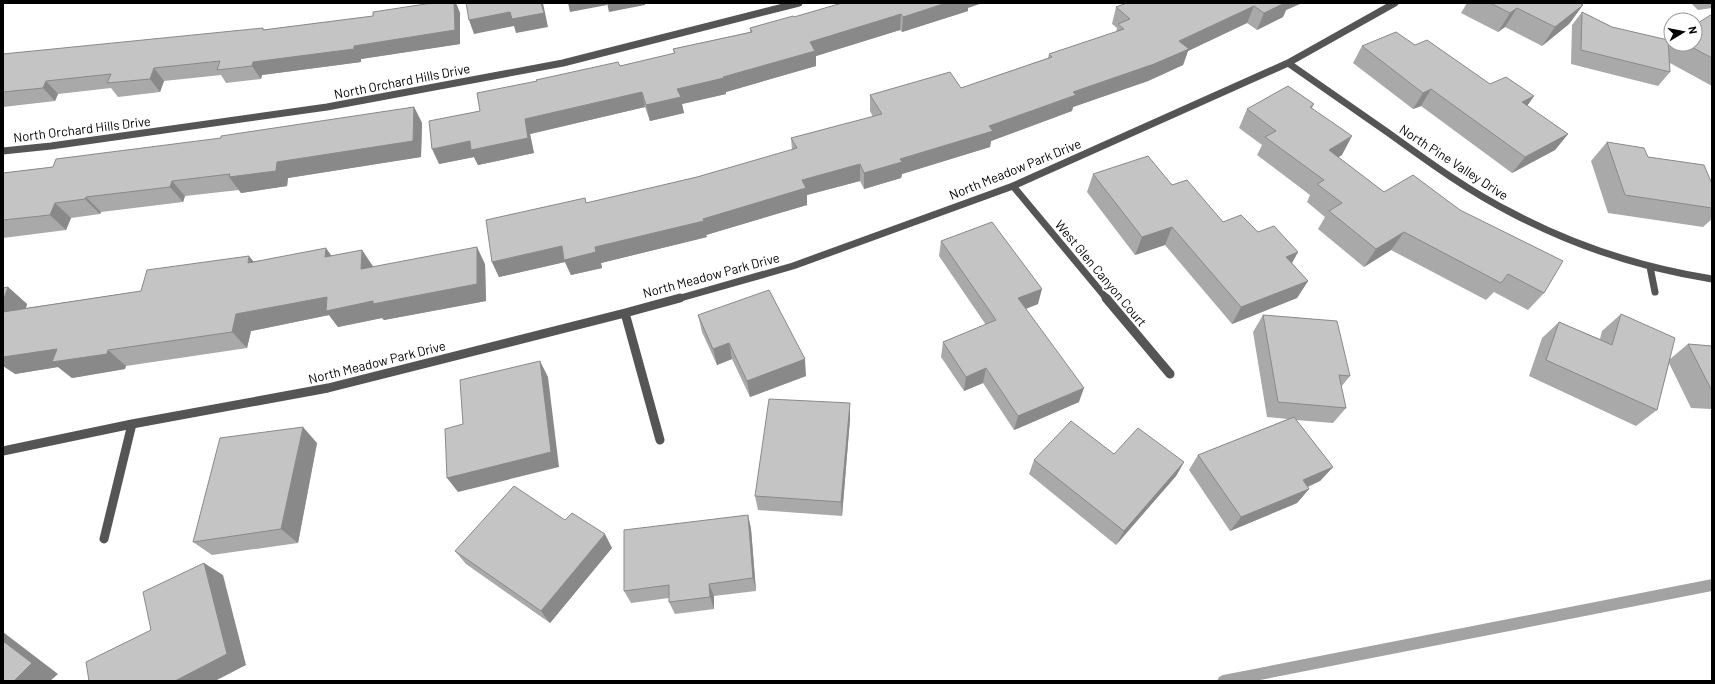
<svg xmlns="http://www.w3.org/2000/svg" width="1715" height="684" viewBox="0 0 1715 684" font-family="Barlow,sans-serif">
<style>
.lines{fill:none;stroke-linecap:round;stroke-linejoin:round}
.stream{fill:#a3a3a3;fill-rule:evenodd}
.street-far1{stroke:#555;stroke-width:7}
.street{stroke:#555;stroke-width:9}
.wall{fill:#a9a9a9}
.shaded-wall{fill:#898989}
.building{fill:#c4c4c4;stroke:#898989}
.labels{text-anchor:middle;dominant-baseline:central;stroke-width:4;stroke-linejoin:round;paint-order:stroke}
.street-label{font-size:13px;fill:#000;stroke:#fff}
</style>
<rect width="100%" height="100%" fill="#fff"/>
<g class="lines">
<!-- stream -->
<path class="stream" d="M1712,579V591L1255,681H1217L1219,677L1223,675Z"/>
<!-- street-far1 -->
<path class="street-far1" d="M1288,63C1322,87 1356,110 1390,134C1430,163 1470,192 1514,214C1577,247 1643,268 1712,279
M3,151L51,146L327,107L563,63L799,3
M1013,186L1107,299
M1650,267L1655,292
M677,299L793,266L1013,186L1288,63L1395,3"/>
<!-- street -->
<path class="street" d="M1106,298L1170,374
M625,313L660,440
M3,451L132,424L328,388L625,313L680,298
M104,539L132,424"/>
</g>
<!-- wall -->
<path class="wall" d="M3,3H19L3,4Z
M432,3H456L460,13V44L361,59V62L262,75L261,79L226,83L221,75L164,81L160,92L118,97L111,88L58,94L55,101L3,107V54L264,30L373,16Z
M1302,3L1286,10L1283,17L1257,30L1247,23L1188,51L1183,65L1148,81L1073,107L1072,111L991,141L990,147L902,174L901,178L864,189L860,181L807,195V205L706,235L707,237L601,263L602,268L571,275L565,262L499,277L492,262L587,203L697,177L792,150L791,138L873,117L870,111V95L961,88L1048,58L1049,54L1116,32L1117,28L1112,24L1116,7Z
M1467,3H1579L1583,5L1569,24L1542,46L1505,27L1498,32L1461,13Z
M1691,3H1712V8L1698,10Z
M968,8V11L902,32L900,30L816,56V66L726,92V94L682,104L684,113L650,121L645,107L530,134L534,153L478,165L474,157L439,164L480,111L620,66L674,54L673,49L750,32V28L794,17Z
M1582,12L1612,27L1669,46L1671,43V44H1695L1712,14V86L1670,63V72L1658,86L1571,64L1572,25Z
M1415,45L1490,84L1534,96L1527,106L1568,134L1555,150L1512,173L1421,106L1413,109L1353,63L1362,46Z
M1314,104L1312,108L1342,155L1338,157L1384,192L1544,293L1528,310L1494,292L1486,300L1391,250L1364,267L1318,229L1325,217L1307,202L1310,195L1257,155L1262,145L1239,128L1247,109Z
M414,107L422,123L421,157L288,178L287,186L241,193L239,190L185,196L183,202L101,212L100,214L71,218L66,230L3,238V173L53,167L221,138Z
M1607,142L1648,157L1712,184V219L1703,227L1608,213L1591,161Z
M1093,174L1172,185L1223,222L1258,232L1298,252L1292,263L1308,281L1297,298L1232,324L1165,245L1135,255L1087,192Z
M941,241L1038,304L1026,309L1079,402L1014,430L983,383L964,391L941,357L943,342L986,325L939,256Z
M362,250L373,266L485,264L486,301L384,320L382,318L338,327L329,315L251,331L247,348L126,366L125,369L72,378L58,367L15,374L8,287L27,304L26,308L141,291L254,261L331,256Z
M1621,314L1670,359L1688,344L1712,346V409L1691,408L1669,363L1657,410L1636,426L1529,376L1542,338L1559,322L1600,339L1602,331Z
M698,315L806,376L750,397L732,359L717,365L702,332Z
M1263,315L1350,376L1341,387L1346,408L1333,423L1296,420L1333,467L1320,481L1308,487L1309,489L1297,503L1230,531L1189,470L1198,455L1288,419L1267,417L1253,332Z
M850,419L842,516L758,510L755,496Z
M317,443L298,543L212,555L193,542Z
M1114,454L1184,462L1176,476L1116,545L1029,474L1034,460Z
M748,515L751,529L756,591L714,596V609L675,614L669,602V598L631,603L624,591Z
M565,520L612,548L550,623L466,564L455,551Z"/>
<!-- shaded-wall -->
<path class="shaded-wall" d="M454,3H456L460,13V44L361,59V62L262,75L261,79L252,66L253,62L354,46Z
M541,3H543L548,27L516,33L514,26L474,34L469,20Z
M568,3H607V5L570,12Z
M607,3H645V5L609,12Z
M946,3H983L968,8V11L902,32L903,17Z
M1282,3H1302L1286,10L1283,17L1257,30L1264,13Z
M1583,5L1569,24L1542,46L1555,27Z
M1254,6L1247,23L1188,51L1183,65L1148,81L1073,107L1072,111L991,141L990,147L902,174L901,178L864,189V173L989,126L1073,92Z
M1517,8L1505,27L1498,32L1510,13Z
M901,14L900,30L816,56V66L726,92V94L682,104L684,113L650,121L646,105L677,89L810,42Z
M154,68L164,81L160,92L150,79Z
M46,81L58,94L55,101L43,88Z
M1431,89L1421,106L1413,109L1423,93Z
M642,92L645,107L530,134L534,153L478,165L474,157L439,164L432,149L470,141L525,119Z
M1534,96L1522,113V102Z
M414,107L422,123L421,157L288,178L287,186L241,193L229,177Z
M1568,134L1555,150L1512,173L1525,157Z
M1352,136L1342,155L1319,169L1329,150Z
M860,164V181L807,195V205L706,235L707,237L601,263L602,268L571,275L565,262L499,277L492,262L562,246L595,247L703,219L802,180Z
M172,181L185,196L183,202L170,187Z
M86,197L101,212L100,214L85,199Z
M55,203L71,218L66,230L50,215Z
M1172,227L1165,245L1135,255L1142,237Z
M1404,232L1391,250L1364,267L1376,249Z
M477,247L485,264L486,301L384,320L382,318L338,327L329,315L251,331L247,348L232,332L236,314Z
M326,248L338,265L325,257Z
M362,250L373,267L361,269Z
M1298,252L1288,270L1286,257Z
M249,256L263,273L248,263Z
M1308,281L1297,298L1232,324L1241,307Z
M8,287L27,304L20,329L3,315V301Z
M1042,289L1038,304L1015,313L1018,298Z
M729,343L732,359L717,365L713,349Z
M3,348L108,350L126,366L125,369L72,378L58,367L15,374L3,366Z
M805,359L806,376L750,397L747,381Z
M540,361L548,377L559,467L458,492L447,478Z
M986,368L983,383L964,391L966,377Z
M1084,388L1079,402L1014,430L1018,416Z
M850,403V419L842,516L841,502Z
M303,427L317,443L298,543L281,529Z
M1184,462L1176,476L1116,545L1124,531Z
M1333,467L1320,481L1291,494L1303,480Z
M1309,489L1297,503L1230,531L1241,517Z
M748,515L751,529L756,591L753,578Z
M605,534L612,548L550,623L541,611Z
M204,563L223,575L246,665L215,681H175Z
M709,584L714,596V609L710,597Z
M3,632L58,674L50,681H14L3,641Z"/>
<!-- building -->
<path class="building" d="M432,3H454L455,30L354,46V49L253,62L252,66L217,70L220,61L154,68L150,79L107,83L111,74L46,81L43,88L3,92V54L263,28V30L373,16V12Z
M466,3H541L544,13L512,19L510,12L469,20Z
M842,3H946L903,17L901,14L810,42L815,51L723,77L724,78L677,89L681,97L646,105L642,92L525,119L528,138L471,150L470,141L432,149L429,121L480,111L477,93L537,81L536,80L618,62L620,66L675,53L673,49L752,32L750,28L793,16L794,17Z
M1127,3H1285L1264,13L1254,6L1179,41L1189,49L1154,64L1073,92L1076,95L989,126L993,131L900,159L902,162L864,173L860,164L802,180L806,188L703,219L704,221L595,247L596,252L564,260L562,246L492,262L486,220L585,198L586,203L697,177L797,148L791,138L882,114L870,95L950,72L961,88L1052,57L1049,54L1124,29L1118,24L1130,19L1116,7Z
M1490,3H1579L1583,5L1555,27L1517,8L1510,13Z
M1582,12L1612,27L1668,40L1670,72L1581,50Z
M1712,14V58L1686,44H1695V25Z
M1396,32L1415,45L1427,40L1490,84L1506,77L1534,96L1522,102L1568,134L1525,157L1431,89L1423,93L1362,46Z
M1288,86L1314,104L1310,107L1352,136L1329,150L1384,192L1413,175L1460,210L1563,261L1544,293L1508,274L1501,283L1404,232L1376,249L1329,211L1342,203L1317,184L1324,180L1265,137L1276,131L1247,109Z
M414,107L413,141L277,162L276,171L229,177L230,174L172,181L170,187L86,197L85,199L55,203L50,215L3,220V173L53,167L56,159L221,138V136Z
M1607,142L1644,148L1648,157L1704,165L1712,184V208L1625,195Z
M1148,156L1172,185L1187,180L1223,222L1241,215L1258,232L1274,226L1298,252L1286,257L1308,281L1241,307L1172,227L1142,237L1093,174Z
M992,222L1042,289L1018,298L1084,388L1018,416L986,368L966,377L943,342L996,320L941,241Z
M477,247V284L373,304V301L326,311L327,297L236,314L232,332L108,350L107,354L52,362L57,349L3,357V312L141,291L147,270L249,256L248,263L326,248L325,257L362,250L361,269Z
M8,287L3,301V288Z
M769,290L805,359L747,381L729,343L713,349L698,315Z
M1621,314L1675,338L1657,410L1546,360L1559,322L1612,345Z
M1263,315L1337,321L1350,376L1339,375L1346,408L1278,402Z
M1688,344L1712,346V391Z
M540,361L551,452L447,478L445,429L463,424L460,380Z
M769,399L850,403L841,502L755,496Z
M1294,417L1333,467L1303,480L1309,489L1241,517L1198,455Z
M1071,421L1114,454L1138,428L1184,462L1124,531L1034,460Z
M303,427L281,529L193,542L220,438Z
M514,486L565,520L572,513L605,534L541,611L455,551Z
M748,515L753,578L709,584L710,597L669,602V585L624,591V530Z
M204,563L227,654L175,681H89L86,662L151,630L143,592Z
M3,641L32,663L14,681H3Z"/>
<g class="labels">
<!-- street labels -->
<g class="street-label">
<text transform="translate(402 81) rotate(-11)">North Orchard Hills Drive</text>
<text transform="translate(82 129) rotate(-7)">North Orchard Hills Drive</text>
<text transform="translate(1454 162) rotate(33)">North Pine Valley Drive</text>
<text transform="translate(1015 169) rotate(-22)">North Meadow Park Drive</text>
<text transform="translate(1101 273) rotate(50)">West Glen Canyon Court</text>
<text transform="translate(711 275) rotate(-15)">North Meadow Park Drive</text>
<text transform="translate(377 362) rotate(-14)">North Meadow Park Drive</text>
</g>
</g>
<!-- border -->
<rect width="1715" height="684" fill="none" stroke="#000000" stroke-width="8"/>
<!-- north arrow -->
<g transform="translate(1683 32) rotate(80)"><circle r="19" fill="#ffffff" stroke="#999999"/>
<path d="M0-3L7 15L0 10L-7 15Z" fill="#000000"/>
<text y="-6" font-size="11" font-weight="bold" text-anchor="middle" fill="#000000">N</text>
</g>
</svg>
